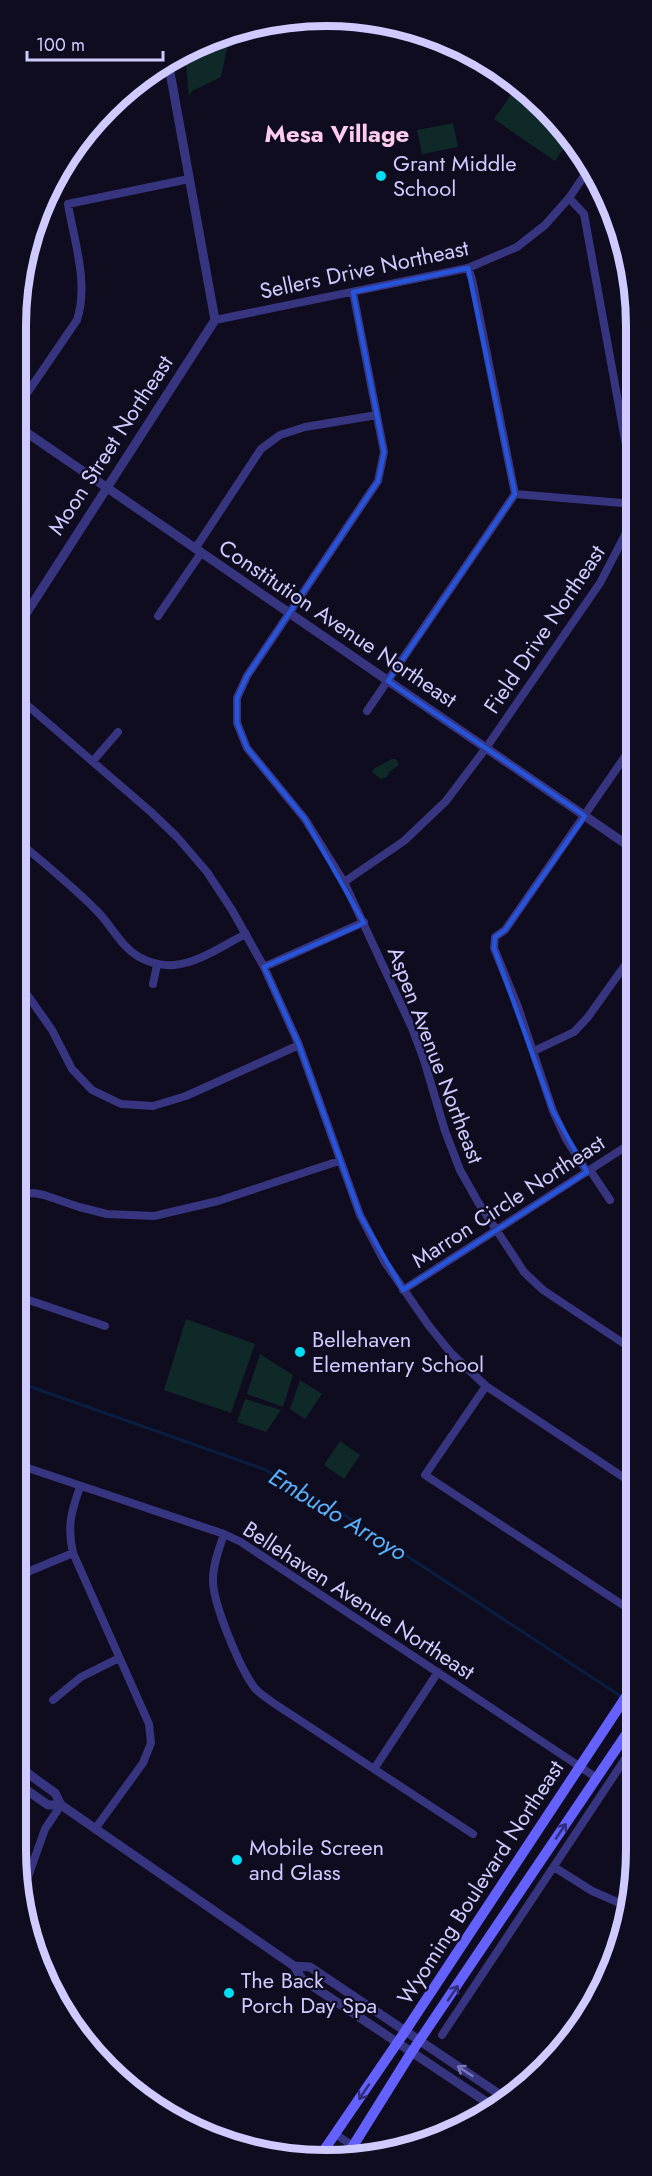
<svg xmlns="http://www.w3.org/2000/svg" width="652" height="2176" viewBox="0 0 652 2176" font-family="Jost,sans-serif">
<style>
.green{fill:#0f2928}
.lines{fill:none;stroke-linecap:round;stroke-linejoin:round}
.stream{stroke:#091e40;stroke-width:3}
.minor{stroke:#373580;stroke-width:8}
.tertiary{stroke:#373580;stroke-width:9}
.secondary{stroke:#6461ff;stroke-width:10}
.oneway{stroke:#312e79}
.oneway2{stroke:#7b78b9}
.marked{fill:none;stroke:#2654da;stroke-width:4.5;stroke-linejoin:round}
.poi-dot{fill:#00def5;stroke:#0f0c1f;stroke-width:2}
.labels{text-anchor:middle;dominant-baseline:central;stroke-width:4.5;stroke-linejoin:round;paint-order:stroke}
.poi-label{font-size:22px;fill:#cfcaff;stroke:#0f0c1f;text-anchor:start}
.street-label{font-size:22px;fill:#cfcaff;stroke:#0f0c1f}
.neighbourhood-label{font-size:24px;font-weight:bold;fill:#ffcced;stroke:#0f0c1f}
.water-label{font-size:24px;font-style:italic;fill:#58b3ff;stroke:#0f0c1f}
.rim{fill:none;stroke:#cfcaff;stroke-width:8}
</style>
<rect width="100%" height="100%" fill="#0f0c1f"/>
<!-- green -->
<path class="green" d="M223,39L228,43L221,77L192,91L189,96L185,54Z
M447,44L481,56L487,61L483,67L472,69L463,58Z
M517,86L560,121L571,138L555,161L494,119Z
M453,123L458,147L422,154L417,130Z
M392,759H396L399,765L389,772L387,777L381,779L372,772L375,768Z
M186,1319L255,1344L231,1413L164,1390Z
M260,1354L293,1375L283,1407L247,1394Z
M300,1380L322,1394L305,1419L290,1409Z
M245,1399L281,1410L266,1432L237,1422Z
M340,1441L360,1455L344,1479L324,1465Z"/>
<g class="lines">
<!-- stream -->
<path class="stream" d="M17,1382L266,1470L343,1514L631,1703"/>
<!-- minor -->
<path class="minor" d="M353,292L384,452L378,481L247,676L237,698V723L247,748L305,819L344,882L412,1028L424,1060L445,1131L460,1170L478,1202L524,1272L543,1290L632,1349
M215,320L468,268L517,247L545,225L569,198L590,167
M21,402L77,320C89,283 74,241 68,204L189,179
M515,494L634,504
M195,549L261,449L280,435L305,427L377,415
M158,616L201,553
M19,698L151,812L177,837L207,872L232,910L264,967L299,1045L360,1215L384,1261L429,1326L451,1353L486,1386L632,1483
M367,711L515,494L472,279L468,268
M93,761L118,732
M19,842C45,864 71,885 95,909C111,924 120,946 139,957C150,963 161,966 174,965C199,963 225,944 246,934
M344,882L404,841L446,801L486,748L600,583L625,535L633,504L632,478L584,214L569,198
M264,967L364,922
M153,984L157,965
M18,986L26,993L52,1030L72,1069L92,1090L121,1104L153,1106L186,1096L299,1045
M534,1051L574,1032L588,1017L633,954
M590,1170L610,1200
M587,1172L566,1139L553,1111L518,1007L494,948L495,937L505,930L633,745
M18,1195L33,1193L44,1195L79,1207L107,1214L154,1216L218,1201L339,1161
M17,1245V1221
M403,1290L633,1142
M17,1296L105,1326
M486,1386L425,1475L632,1611
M16,1464L224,1534L241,1542L597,1778
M80,1487C71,1512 67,1527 73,1553L149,1724L151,1743L143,1763L95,1829
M224,1534C219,1549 213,1564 213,1579C212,1602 240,1668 254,1687C258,1693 266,1697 272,1702L473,1834
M16,1579L30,1571L73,1553
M53,1700L81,1677L119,1658
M374,1769L438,1672
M554,1867L592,1891L631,1908
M23,1891L45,1829L61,1805
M442,2035L631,1750
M335,2134L364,2153"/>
<!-- tertiary -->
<path class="tertiary" d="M20,428L633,849
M20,623L215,320L168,61
M15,1764L55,1793L61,1805L294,1966L302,1979L494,2107
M15,1782L48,1805H61
M294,1966L310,1967L508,2100"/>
<!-- secondary -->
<path class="secondary" d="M348,2154L411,2053L631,1727
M320,2156L404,2033L631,1689"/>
</g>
<!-- one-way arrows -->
<defs><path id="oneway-shaft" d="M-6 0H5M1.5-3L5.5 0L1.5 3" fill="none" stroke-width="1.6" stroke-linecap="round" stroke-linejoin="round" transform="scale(1.5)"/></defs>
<g class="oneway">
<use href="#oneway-shaft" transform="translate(561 1831) rotate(-56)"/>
<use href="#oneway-shaft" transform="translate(453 1993) rotate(-56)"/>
<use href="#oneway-shaft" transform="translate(364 2092) rotate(124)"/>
</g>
<use class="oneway2" href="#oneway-shaft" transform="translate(465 2071) rotate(-147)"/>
<!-- marked area -->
<path class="marked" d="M468,268L515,494L388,681L585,816L505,930L495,937L494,948L553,1111L587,1172L403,1290L360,1215L299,1045L264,967L364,923L305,819L247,748L237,723V698L247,676L378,481L384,452L353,292Z"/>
<!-- markers -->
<g class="poi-dot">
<circle cx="381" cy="176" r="6"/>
<circle cx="300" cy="1352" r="6"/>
<circle cx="237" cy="1860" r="6"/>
<circle cx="229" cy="1993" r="6"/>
</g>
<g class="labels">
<!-- poi labels -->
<g class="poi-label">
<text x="393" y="163">Grant Middle<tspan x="393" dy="25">School</tspan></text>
<text x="312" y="1339">Bellehaven<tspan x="312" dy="25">Elementary School</tspan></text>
<text x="249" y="1847">Mobile Screen<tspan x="249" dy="25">and Glass</tspan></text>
<text x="241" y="1980">The Back<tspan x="241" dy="25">Porch Day Spa</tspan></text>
</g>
<!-- street labels -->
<g class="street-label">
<text transform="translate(364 269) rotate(-12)">Sellers Drive Northeast</text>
<text transform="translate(110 445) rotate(-57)">Moon Street Northeast</text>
<text transform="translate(338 623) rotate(34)">Constitution Avenue Northeast</text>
<text transform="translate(544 629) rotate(-56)">Field Drive Northeast</text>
<text transform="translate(436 1055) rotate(69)">Aspen Avenue Northeast</text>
<text transform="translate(508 1201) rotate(-33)">Marron Circle Northeast</text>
<text transform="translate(359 1600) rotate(33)">Bellehaven Avenue Northeast</text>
<text transform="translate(480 1882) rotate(-57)">Wyoming Boulevard Northeast</text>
</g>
<!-- neighbourhood labels -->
<g class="neighbourhood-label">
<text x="337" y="133">Mesa Village</text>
</g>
<!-- water labels -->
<g class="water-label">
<text transform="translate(338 1514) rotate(31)">Embudo Arroyo</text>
</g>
</g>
<!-- crop -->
<path d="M0 0H652V2176H0ZM326 26H326A300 300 0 0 1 626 326V1850A300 300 0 0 1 326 2150H326A300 300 0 0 1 26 1850V326A300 300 0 0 1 326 26Z" fill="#0f0c1f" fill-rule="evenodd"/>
<path class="rim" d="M326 26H326A300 300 0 0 1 626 326V1850A300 300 0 0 1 326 2150H326A300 300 0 0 1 26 1850V326A300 300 0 0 1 326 26Z"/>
<!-- scale -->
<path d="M27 51v9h136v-9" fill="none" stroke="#cfcaff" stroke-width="3"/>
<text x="36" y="51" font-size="18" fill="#cfcaff" stroke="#0f0c1f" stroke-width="4.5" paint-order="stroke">100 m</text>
</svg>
